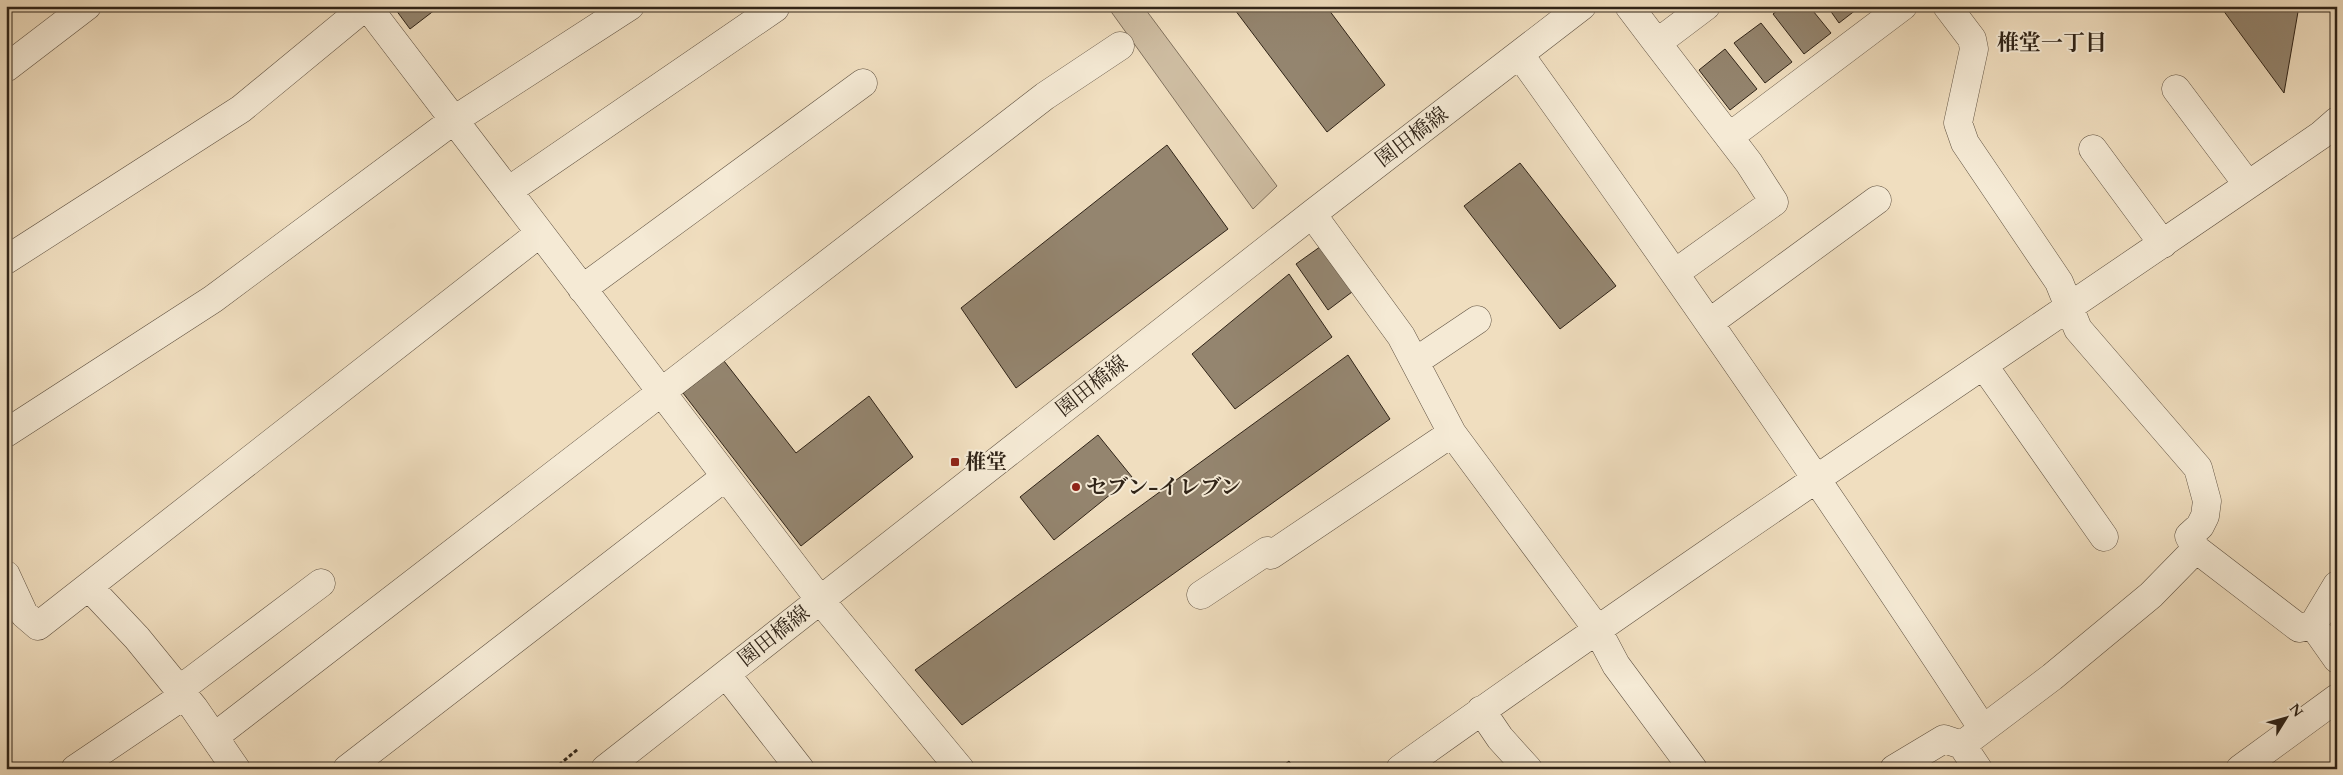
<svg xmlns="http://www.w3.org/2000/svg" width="2343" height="775" viewBox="0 0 2343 775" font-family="Cardo,'Noto Serif JP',serif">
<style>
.green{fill:#cfbea3;stroke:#80715e}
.building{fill:#94856f;stroke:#302418}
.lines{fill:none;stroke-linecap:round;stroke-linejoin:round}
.minor-casing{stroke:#605242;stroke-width:29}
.path{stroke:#302418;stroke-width:3;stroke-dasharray:4 2.5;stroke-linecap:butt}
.minor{stroke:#f5ead5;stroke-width:28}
.poi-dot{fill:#8f2418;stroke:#f5ead5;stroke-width:2}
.labels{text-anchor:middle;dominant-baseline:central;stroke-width:4;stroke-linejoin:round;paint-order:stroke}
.street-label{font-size:21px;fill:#302418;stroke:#f5ead5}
.poi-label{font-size:21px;font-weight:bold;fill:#302418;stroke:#f5ead5;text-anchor:start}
.neighbourhood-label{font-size:22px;font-weight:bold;fill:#302418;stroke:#f5ead5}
</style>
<rect width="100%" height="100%" fill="#f0debf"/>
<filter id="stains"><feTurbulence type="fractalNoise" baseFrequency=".004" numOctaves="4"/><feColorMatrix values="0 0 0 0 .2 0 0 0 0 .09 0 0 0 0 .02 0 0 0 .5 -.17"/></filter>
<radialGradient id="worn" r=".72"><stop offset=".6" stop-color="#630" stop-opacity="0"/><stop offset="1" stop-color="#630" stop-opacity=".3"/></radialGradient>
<!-- green -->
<path class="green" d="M1107,6H1143L1277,186L1253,209Z"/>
<!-- building -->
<path class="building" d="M393,6H440L410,29Z
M1232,6H1326L1385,85L1327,132Z
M1783,6H1809L1831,33L1804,54L1773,14Z
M1827,6H1861L1839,23Z
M2220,6H2299L2284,93Z
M1761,23L1792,62L1765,83L1734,43Z
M1725,49L1757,89L1730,110L1699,70Z
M1167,145L1228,229L1016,388L961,308Z
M1520,163L1616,286L1560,329L1464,206Z
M1324,244L1356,289L1328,310L1296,264Z
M1289,274L1332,337L1235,409L1192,354Z
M1348,355L1390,419L962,725L915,670Z
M724,361L796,453L869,396L913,457L801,546L683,393Z
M1098,435L1132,477L1054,540L1020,497Z
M1289,761L1294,769H1279Z"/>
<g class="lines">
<defs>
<path id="minor" d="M367,6L820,600L960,769
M1629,6L1657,43L1706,6
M1947,6L1972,39L1974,49L1958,123L1965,143L2059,282L2078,329L2198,468L2207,501L2205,516L2200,526L2189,536L2196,549L2151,595L2052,677L1962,745
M1657,43L1749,163L1774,202L1675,273
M1520,55C1679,277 1834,501 1983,729
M6,68L87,6
M2176,89L2248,185
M1729,137L1903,6
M2093,149L2163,244
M508,191L775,8L774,6
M1312,214L1401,336L1452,433L1597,629L1616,665L1693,769
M6,260L241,109L366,6
M582,289L863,83
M1709,323L1877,200
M1416,361L1477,320
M1984,366L2104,537
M6,433L213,299L454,120L630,6
M2196,549L2299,628L2313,625L2337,659
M6,575L24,614L38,626L540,233
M89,587L137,638L194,708L236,769
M1201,595L1267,551L1271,555L1452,433
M2313,625L2337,585
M726,674L800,769
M179,690L321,583
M1481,710L1500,738L1528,769
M214,737L1045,96L1120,46
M75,769L183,696
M347,769L725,477
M605,769L1312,214L1582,6
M1400,769C1703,552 2014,346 2321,135L2337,121
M1894,769L1944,739L1962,745L1978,769
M2240,769L2337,698"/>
</defs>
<!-- minor casing -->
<use href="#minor" class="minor-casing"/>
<!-- path -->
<path class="path" d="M554,769L578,749"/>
<!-- minor -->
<use href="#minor" class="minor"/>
</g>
<!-- markers -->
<g class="poi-dot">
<rect x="950" y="457" width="10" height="10" rx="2.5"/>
<circle cx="1076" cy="487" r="5"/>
</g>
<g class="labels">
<!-- street labels -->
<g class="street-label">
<text transform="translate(1412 137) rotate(-37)">園田橋線</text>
<text transform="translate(1092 386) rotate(-38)">園田橋線</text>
<text transform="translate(774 636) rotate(-38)">園田橋線</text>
</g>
<!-- poi labels -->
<g class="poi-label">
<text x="965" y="462">椎堂</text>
<text x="1086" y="487">セブン-イレブン</text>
</g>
<!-- neighbourhood labels -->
<g class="neighbourhood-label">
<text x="2052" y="43">椎堂一丁目</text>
</g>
</g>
<!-- margin -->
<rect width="2343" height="775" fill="none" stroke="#f0debf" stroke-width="25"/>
<rect x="8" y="8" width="2328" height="760" fill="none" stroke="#302418" stroke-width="2.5"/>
<rect x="12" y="12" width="2318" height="750" fill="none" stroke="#302418"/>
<!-- north arrow -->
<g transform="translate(2286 718) rotate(53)" stroke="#f5ead5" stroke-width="4" paint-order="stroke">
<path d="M0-4L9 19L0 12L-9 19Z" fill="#302418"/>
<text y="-8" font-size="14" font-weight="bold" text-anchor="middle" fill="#302418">N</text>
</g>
<rect width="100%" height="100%" filter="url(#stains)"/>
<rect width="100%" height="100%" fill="url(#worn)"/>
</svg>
